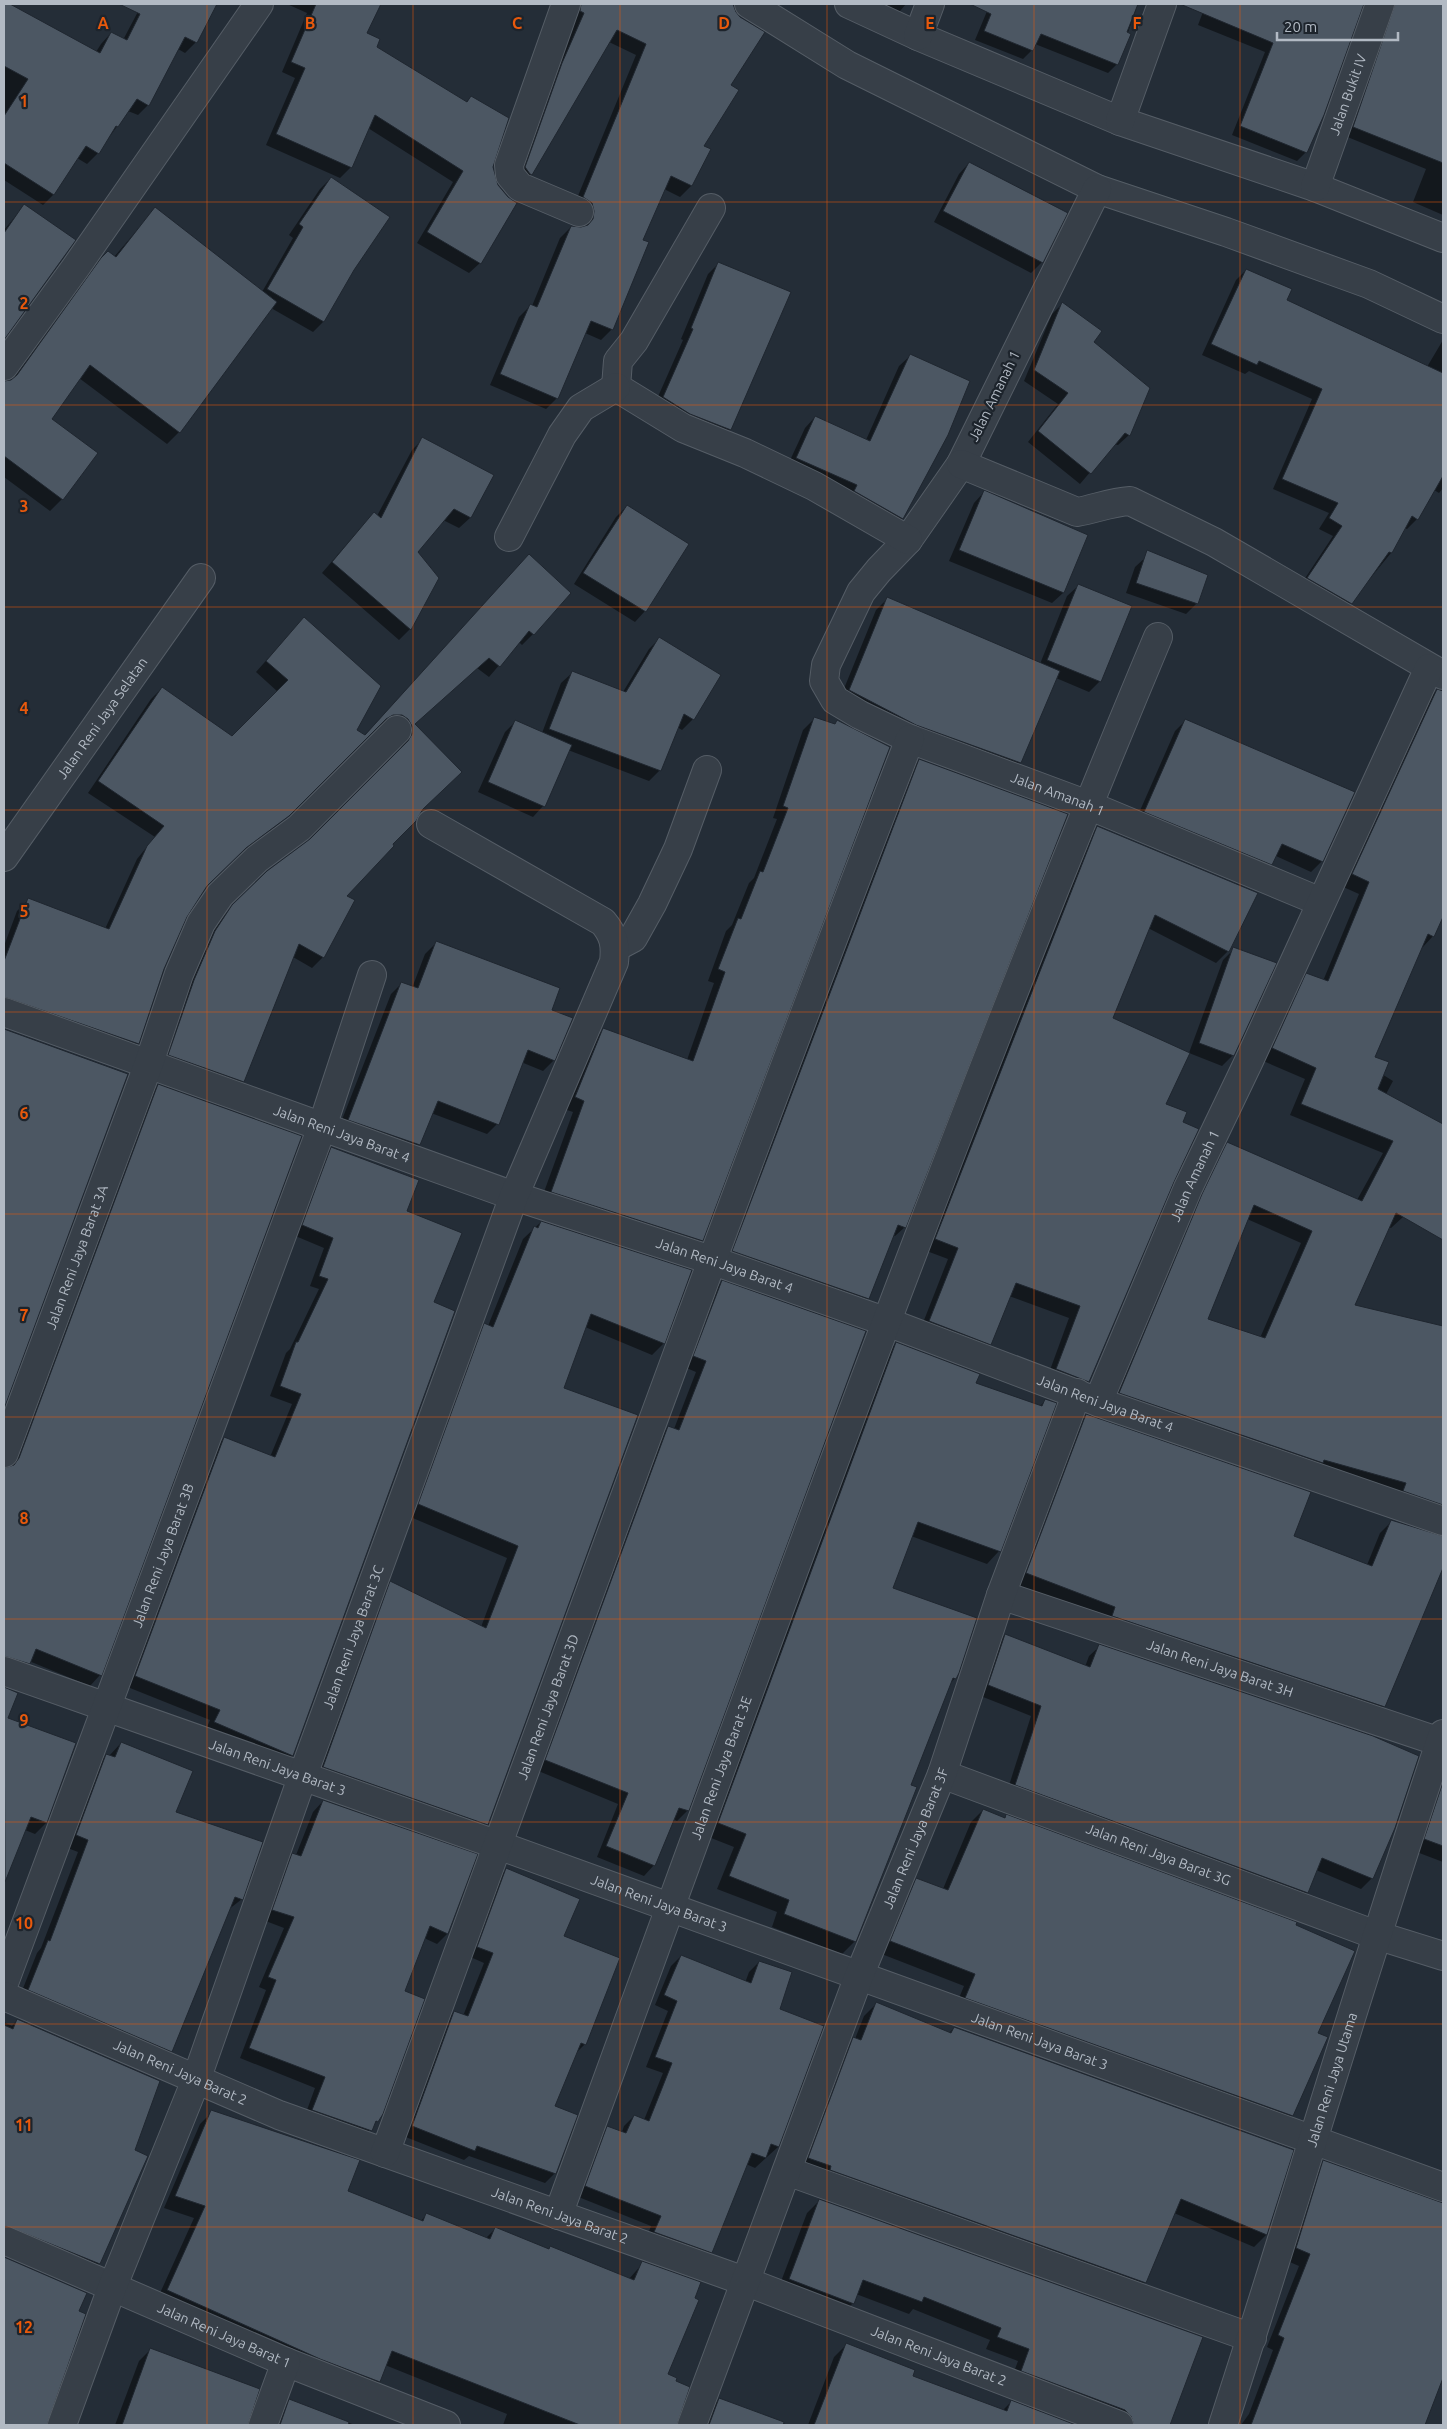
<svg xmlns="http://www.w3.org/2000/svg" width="1447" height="2429" viewBox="0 0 1447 2429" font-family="Ubuntu,sans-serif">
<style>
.shadow{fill:#0007;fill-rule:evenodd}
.building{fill:#4c5763;stroke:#1f262f;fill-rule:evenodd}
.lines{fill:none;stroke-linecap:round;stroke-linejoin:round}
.minor-casing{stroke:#555d66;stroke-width:30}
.minor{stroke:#373f48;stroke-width:28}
.grid{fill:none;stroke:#e8590c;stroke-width:1;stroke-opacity:0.55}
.labels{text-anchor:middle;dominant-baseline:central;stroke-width:4.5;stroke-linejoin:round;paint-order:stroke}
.street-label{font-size:14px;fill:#b2bac4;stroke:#1d242c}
.grid-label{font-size:16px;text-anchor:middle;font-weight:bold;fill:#e8590c;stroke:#1d242c;stroke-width:4.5;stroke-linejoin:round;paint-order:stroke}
</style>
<rect width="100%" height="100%" fill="#242d37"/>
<!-- shadow -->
<path class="shadow" d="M4,4H8L96,52L101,44L111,33L123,40L142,4H216L196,42L185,53L178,49L148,105L138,115L128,111L98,153L87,164L77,158L53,195L43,205L4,180Z
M287,4H379L365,34L375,47L465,103L471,97L492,166L480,263L469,273L417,243L453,182L368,128L351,167L340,178L266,145L295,78L282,72L307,13Z
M582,4H733L729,85L702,146L709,150L691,186L680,197L664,189L642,241L612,329L601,340L585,333L557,398L546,409L490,385L519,317L530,306H532L560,238L571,227L583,228L584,222L573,208L636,55L609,42L531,175L520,186L515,178L551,75Z
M871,4H906L895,17Z
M990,4H1138L1117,64L1108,73L1035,44L1032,50L1023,59L975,40Z
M1206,4H1343L1336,22L1306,152L1297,161L1232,135L1265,52L1198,25Z
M1432,4H1443V215L1413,202L1426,169L1345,136L1374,54L1383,45L1411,56Z
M969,163L1066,214L1042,262L1031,273L934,222L959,174Z
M331,178L353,270L323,322L313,332L271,308L179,432L167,444L79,378L50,419L62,499L50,511L4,477V390L89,272L108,253L114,257L156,208L262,292L293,238L289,235L320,189Z
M24,206L72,239L4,311V230Z
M718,264L789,292L730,430L719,440L653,408L683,340L681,339L708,274Z
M1246,270L1285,301L1427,367L1443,340V488L1439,493L1434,490L1417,519L1407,529L1404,528L1391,553L1341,614L1298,589L1333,536L1319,529L1329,513L1273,489L1312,399L1249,371L1245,374L1202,355L1236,280Z
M1062,304L1092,343L1129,435L1118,445L1114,444L1080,484L1028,442L1058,404L1024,381L1052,314Z
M910,356L902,519L892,529L786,469L805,428L815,417L866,440L899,366Z
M423,439L492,476L470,518L459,528L443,520L416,552L437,578L410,629L399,640L322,573L364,524L377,516L412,450Z
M984,492L1087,536L1063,593L1052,603L949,561L974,503Z
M627,506L645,611L635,622L574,584L616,517Z
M1146,557L1197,603L1186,614L1126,593L1135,567Z
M518,567L533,634L522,645L519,642L489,677L477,668L414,724L422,810L345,896L323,957L312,968L293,957L243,1081L232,1092L158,1066L204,943L221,918L268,872L311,840L397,753L401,747L402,738L390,726L381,725L374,730L276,827L234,858L206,886L186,916L163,969L138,1043L127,1054L4,1010V946L17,911L28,900L105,929L137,859L155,837L88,793L151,699L162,688L233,737L278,692L256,672L294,629L356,730L364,736Z
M1078,586L1100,681L1089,692L1056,678L1020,763L1009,773L839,701L876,610L887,599L1040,664L1067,596Z
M660,638L693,719L682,730L677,727L660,770L649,781L568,750L543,806L533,817L478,792L505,732L515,722L542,733L561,683L572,673L623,692L649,649Z
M1437,690L1443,692V785L1438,797L1443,799V914L1433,936L1422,948L1311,1030L1393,1081L1386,1094L1443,1126V1142L1403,1217L1391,1228L1389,1227L1353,1306L1443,1328V1522L1108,1404L1216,1155L1228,1143L1357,1200L1383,1153L1290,1115L1305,1079L1261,1060L1295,987L1307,975L1323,981L1359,894L1341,886L1425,702ZM1247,1219L1301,1243L1260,1338L1206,1320Z
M815,718L834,725L837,721L702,1240L690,1252L540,1203L573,1112L564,1109L592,1041L603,1030L687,1060L714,983L708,981L726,931L732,925L749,883L754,878L777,819L773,818L803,730Z
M1186,720L1322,861L1311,872L1276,856L1260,875L1135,822L1175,731Z
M919,760L905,1227L895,1236L893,1235L868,1299L859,1308L724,1260L910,770Z
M1097,827L1228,951L1216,963L1148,928L1112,1018L1165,1104L1181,1123L1172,1181L1088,1381L1077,1393L1046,1381L1069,1318L1009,1296L990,1344L979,1355L919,1333L948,1259L924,1250L1086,839Z
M436,943L550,1011L554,1060L543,1071L521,1062L497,1124L487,1134L431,1113L419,1145L408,1155L338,1130L391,994L402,983L412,988L425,954Z
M1234,949L1233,1055L1222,1066L1189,1053L1223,960Z
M4,1030L127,1074L4,1405Z
M158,1086L100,1675L90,1686L29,1661L18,1674L4,1670V1469H9L147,1096Z
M332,1148L405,1212L432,1303L292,1756L282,1766L205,1732L210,1720L125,1686L214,1448L224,1438L270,1457L292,1404L270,1396L286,1353L290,1349L319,1289L310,1286L324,1248L293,1235L322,1158Z
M541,1222L690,1271L663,1344L652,1355L585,1327L562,1389L487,1824L476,1836L312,1778L379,1594L390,1583L481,1627L507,1558L408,1516L473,1336L485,1325L488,1326L523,1239Z
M722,1282L865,1332L687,1811L677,1821L673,1819L654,1865L644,1876L597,1857L618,1804L536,1770L658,1438L668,1427L674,1429L696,1372L684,1367L711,1292Z
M896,1343L975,1383L1039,1407L1046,1400L999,1551L987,1564L911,1536L891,1588L955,1678L949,1685L910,1786L855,1941L842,1954L772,1927L777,1912L717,1889L734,1847L706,1836L884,1356Z
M1086,1416L1292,1536L1367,1565L1380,1533L1392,1521L1443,1537V1564L1384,1706L1372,1718L1015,1584L1074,1427Z
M1005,1635L1085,1667L1089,1656L1100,1646L1372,1878L1361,1889L1316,1870L1307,1893L1297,1903L1006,1795L1031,1716L978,1695L994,1646Z
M4,1688L16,1693L6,1719L75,1744L46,1823L35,1834L25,1830L14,1841L4,1837Z
M121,1743L242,1899L228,1910L171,2051L159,2062L18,2001L37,1953L41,1948L78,1852L65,1847L95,1766L106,1755L109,1756Z
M1443,1775V1862L1414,1851Z
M323,1801L447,1934L437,1944L424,1938L403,1992L377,2121L360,2141L303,2121L315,2088L240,2058L266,1990L259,1987L284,1928L263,1920L282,1865L293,1854L296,1855L313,1812Z
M983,1810L1003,1819L1006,1816L1316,2033L1292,2116L1280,2128L954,2010L964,1986L879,1953L904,1891L917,1879L943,1889L971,1822Z
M506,1870L563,1936L585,2044L575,2054L553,2107L555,2173L545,2183L469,2156L464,2160L403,2136L444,2022L454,2012L463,2016L484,1963L468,1956L496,1879Z
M681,1956L745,1983L749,1972L759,1962L778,2010L822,2026L778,2147L755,2168L746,2164L711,2252L701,2262L645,2242L651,2226L576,2196L598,2137L608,2127L622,2132L624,2126L634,2116L644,2120L663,2073L646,2067L668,2011L655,2005L671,1966Z
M876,2004L949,2033L954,2028L1292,2150L1266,2235L1254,2247L1174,2213L1145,2283L1132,2295L797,2170L841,2050L855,2039L864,2016Z
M17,2020L133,2151L147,2157L99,2264L88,2275L4,2239V2022L12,2026Z
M212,2112L346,2192L420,2222L426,2215L485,2239L495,2229L629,2279L643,2263L667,2375L674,2382L688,2387L676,2425H503L507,2414L385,2365L379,2382L367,2394L156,2302L194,2218L164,2208L200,2124Z
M1323,2162L1443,2203V2372L1423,2425H1241L1249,2414L1273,2350L1267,2347L1299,2266L1285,2260L1311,2174Z
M819,2201L1201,2338L1169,2425H1117L1010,2383L1018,2361L986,2349L990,2340L913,2309L909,2314L856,2294L853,2303L841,2315L777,2292L807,2213Z
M4,2258L85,2294L77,2311L84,2314L45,2425H4Z
M846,2345L912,2376L1002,2411L1011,2402L1073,2425H808L834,2357Z
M151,2349L258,2389L247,2425H115L139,2361Z
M719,2399L788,2425H701L707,2411Z
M289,2401L355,2425H272L277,2413Z"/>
<!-- building -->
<path class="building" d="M4,4H10L100,53L111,32L127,40L140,14L119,4H217L197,43L185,37L149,106L137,99L118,127L116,126L99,154L86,146L54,195L4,163V116L28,79L4,66Z
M316,4H381L367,33L380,39L377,47L467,102L471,96L509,118L493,167L498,185L508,197L517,203L481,264L427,232L463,171L375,115L352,168L276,134L305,68L291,62Z
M581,4H733L736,12L740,17L765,32L731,85L739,90L704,146L711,149L692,186L671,176L643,240L649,242L613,330L591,321L558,399L500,374L530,304L537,307L571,226L581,227L588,225L593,219L594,211L592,203L583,197L646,44L617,30L532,175L530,174L525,167L562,63L584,13L580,11Z
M970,4H1138L1127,32L1131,34L1118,65L1041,34L1033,51L984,31L991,14Z
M1180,4H1364L1324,115L1307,153L1240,126L1273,43Z
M1395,4H1443V163L1353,127Z
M969,162L1068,213L1043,263L943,211Z
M331,177L390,217L354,270L324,322L267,289L303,227L299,224Z
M24,204L76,240L4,340V233Z
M155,207L277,302L180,433L90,365L52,419L98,453L63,500L4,456V381L11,380L17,375L101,258L108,251L116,257Z
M718,262L791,292L731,430L690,414L663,397L693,329L691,328Z
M1246,269L1292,289L1287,300L1443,373V476L1418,520L1412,516L1392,553L1389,552L1352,604L1307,578L1342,526L1329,518L1338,503L1282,479L1322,389L1259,361L1257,365L1211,344Z
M1062,302L1102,331L1094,342L1150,388L1130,436L1125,433L1091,474L1038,431L1068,393L1034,370Z
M910,354L970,381L948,435L903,519L854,491L857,485L796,458L815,416L870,441Z
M422,437L494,475L471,518L454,509L418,552L439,578L411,630L332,562L374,512L381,518Z
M984,490L1088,535L1064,593L959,550Z
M627,505L689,544L646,612L583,573Z
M1147,550L1208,575L1198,604L1136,583Z
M529,554L571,593L534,635L529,631L500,667L489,658L415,724L462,772L423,809L416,821L393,844L394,846L347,896L355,900L324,958L299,944L244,1082L168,1055L194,980L215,931L232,905L267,871L310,839L408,741L412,734V726L408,719L402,715H393L386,719L289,816L246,848L207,886L187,917L164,969L139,1044L4,997V961L28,898L109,929L147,846L164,826L98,781L162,687L232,736L288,680L266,661L304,617L381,686L357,730L365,735Z
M1078,584L1132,606L1101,682L1047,660Z
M887,597L1060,671L1021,763L916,725L849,690Z
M659,637L721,675L694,720L684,714L661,771L549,729L572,671L626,692Z
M1437,689L1443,691V917L1434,937L1428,934L1375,1057L1389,1062L1378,1089L1443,1124V1240L1396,1213L1355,1305L1443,1326V1505L1403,1491L1406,1483L1324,1460L1323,1463L1119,1393L1202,1194L1227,1142L1362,1201L1393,1141L1301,1104L1316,1068L1272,1048L1306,973L1328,981L1369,882L1352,874ZM1254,1205L1312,1231L1265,1338L1208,1319Z
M814,717L835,724L837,720L890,747L703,1241L551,1192L584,1101L575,1097L603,1028L693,1061L725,972L718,969L738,918L741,919L760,871L763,872L788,808L783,806Z
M1185,719L1355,792L1323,862L1282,844L1272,865L1144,812Z
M515,720L572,745L545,807L488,782Z
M919,759L1068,814L906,1228L898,1225L869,1299L732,1251Z
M1097,826L1258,893L1229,952L1155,915L1113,1018L1190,1053L1166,1104L1187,1112L1183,1122L1199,1129L1174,1182L1089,1382L1056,1369L1080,1306L1016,1283L991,1345L929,1321L958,1248L935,1239Z
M436,941L560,988L552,1010L573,1018L555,1061L528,1050L499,1125L438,1101L420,1145L348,1120L401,982L418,988Z
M1233,947L1277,963L1234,1056L1199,1043Z
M4,1029L128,1074L4,1409Z
M158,1084L302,1136L102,1676L36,1649L30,1664L4,1656V1468L14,1465L19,1458Z
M331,1147L419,1180L407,1211L462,1233L434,1302L455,1311L293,1756L214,1722L220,1710L135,1676L224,1437L275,1457L301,1394L280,1386L296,1342H298L328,1279L319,1276L333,1238L302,1225Z
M541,1221L692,1270L665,1344L591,1314L564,1388L638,1415L488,1825L323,1767L390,1581L486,1628L518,1546L418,1504L484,1323L493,1327L534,1226L538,1228Z
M722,1280L866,1331L689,1811L679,1808L655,1866L606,1846L628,1793L545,1760L668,1426L679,1430L706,1361L693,1356Z
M896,1342L980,1374L976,1383L1042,1406L1045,1399L1057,1403L1001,1552L918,1522L893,1588L977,1618L959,1673L956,1679L953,1678L911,1785L917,1787L856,1942L784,1914L789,1900L729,1876L746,1834L718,1823Z
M1086,1414L1311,1492L1294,1536L1372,1566L1391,1520L1443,1536V1568L1385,1707L1112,1616L1115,1607L1026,1573Z
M1005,1634L1090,1667L1099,1644L1373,1736L1419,1756L1395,1828L1373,1879L1322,1858L1308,1893L1015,1785L1041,1706L988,1685Z
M4,1687L18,1693L8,1718L76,1743L47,1823L31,1817L5,1882Z
M121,1742L193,1771L176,1812L263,1842L243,1900L235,1897L172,2052L28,1990L48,1940L50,1941L88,1840L76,1835L106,1754L115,1757Z
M1443,1782V1846L1424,1839Z
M323,1800L478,1854L448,1934L430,1926L405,1991L425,1999L383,2114L378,2122L376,2121L372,2131L312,2110L325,2077L249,2048L276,1980L268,1977L294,1917L272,1910L292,1853L301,1856Z
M983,1809L1005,1818L1006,1814L1297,1922L1296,1925L1355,1951L1318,2033L1328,2037L1293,2116L965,1998L975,1974L890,1941L916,1878L948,1890Z
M506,1868L580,1899L564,1936L620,1958L586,2045L581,2043L555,2106L578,2115L556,2174L477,2146L475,2151L412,2126L454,2011L468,2016L493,1953L477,1947Z
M681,1955L751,1983L759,1961L792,1972L780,2009L824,2026L779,2147L771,2144L766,2158L752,2153L712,2253L654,2232L661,2216L585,2186L607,2126L626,2133L634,2115L649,2121L672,2063L655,2057L677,2001L664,1995Z
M876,2002L951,2033L954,2027L1294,2150L1267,2235L1181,2199L1146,2283L830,2170L831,2166L808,2158L853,2037L861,2040Z
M17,2019L160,2081L135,2150L148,2156L100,2264L4,2225V2025L13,2029Z
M211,2110L360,2160L348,2191L423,2221L426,2213L490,2239L495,2227L549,2249L550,2246L634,2280L642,2261L701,2282L695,2298L699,2300L668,2374L677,2378L676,2381L690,2387L677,2425H580L392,2351L380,2382L320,2359L167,2290L205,2206L175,2196Z
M1323,2160L1443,2203V2378L1425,2425H1251L1284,2338L1278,2335L1310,2254L1296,2248Z
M819,2199L1203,2337L1170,2425H1134L1131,2416L1125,2410L1021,2371L1029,2349L997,2337L1001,2328L924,2297L922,2302L863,2280L854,2304L789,2279Z
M4,2257L87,2293L79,2311L86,2314L47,2425H4Z
M846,2343L915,2370L913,2376L1007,2411L1011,2400L1076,2425H814Z
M150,2348L260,2389L248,2425H122Z
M719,2398L784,2422L783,2425H709Z
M289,2399L349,2422L348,2425H280Z"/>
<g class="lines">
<defs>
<g id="minor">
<path d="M566,4L509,165L510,175L520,187L579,212"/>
<path d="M749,4L847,65L1097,189L1226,232L1369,284L1443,319"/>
<path d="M849,4L918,36L1120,121L1315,187L1443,238"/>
<path d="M918,36L930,4"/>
<path d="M1120,121L1162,4"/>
<path id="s1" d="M1315,187L1380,4"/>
<path id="s2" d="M1097,189L961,464L908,540L879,570L861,592L826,665L824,681L835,700L860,715L910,739L1088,805L1321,902"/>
<path d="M711,208L634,341L618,361L616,387L683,428L745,453L814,486L908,540"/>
<path d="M4,366L76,267L259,4"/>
<path d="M961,464L1077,512C1095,509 1111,502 1130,501L1214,542L1443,675"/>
<path d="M509,537L562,435L581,408L616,387"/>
<path id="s3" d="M4,857L201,578"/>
<path d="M616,947L633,938L652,904L678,849L707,770"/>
<path id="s4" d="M4,1012L514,1196L711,1260L887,1322L1098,1402L1443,1521"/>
<path id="s5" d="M1098,1402L1188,1188L1248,1063L1429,668"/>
<path id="s6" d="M4,1453L149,1063L179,974L201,923L220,895L257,859L299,828L397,730"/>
<path id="s7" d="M1001,1595L1443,1743"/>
<path id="s8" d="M4,1671L498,1845L1443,2187"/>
<path id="s9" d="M942,1774L1376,1935L1443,1956"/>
<path id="s10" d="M4,1983L322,1127L372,975"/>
<path id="s11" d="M4,1996L279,2115L747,2282L1119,2425"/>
<path id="s12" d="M385,2153C558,1681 728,1207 910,739"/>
<path d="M787,2171L1252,2338"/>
<path id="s13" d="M558,2215C751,1687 940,1156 1158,637"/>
<path id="s14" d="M4,2240L286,2362L446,2425"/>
<path id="s15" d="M62,2425L112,2288L196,2080L303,1775L514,1196L614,962C616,945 614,935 603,922L431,824"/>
<path d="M263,2425L286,2362"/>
<path id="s16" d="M692,2425L859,1976L942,1774L1001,1595L1077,1393"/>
<path id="s17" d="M1223,2425C1298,2195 1365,1963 1443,1734"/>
</g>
</defs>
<!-- minor casing -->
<use href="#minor" class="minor-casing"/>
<!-- minor -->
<use href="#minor" class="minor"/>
</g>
<!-- grid -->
<path class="grid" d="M207,4V2425M413,4V2425M620,4V2425M827,4V2425M1034,4V2425M1240,4V2425M4,202H1443M4,405H1443M4,607H1443M4,810H1443M4,1012H1443M4,1214H1443M4,1417H1443M4,1619H1443M4,1822H1443M4,2024H1443M4,2227H1443"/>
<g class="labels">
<!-- street labels -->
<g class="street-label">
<text stroke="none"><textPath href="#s1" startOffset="98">Jalan Bukit IV</textPath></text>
<text transform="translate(994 396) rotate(-64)">Jalan Amanah 1</text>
<text stroke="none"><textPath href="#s3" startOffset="170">Jalan Reni Jaya Selatan</textPath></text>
<text stroke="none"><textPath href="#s2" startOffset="831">Jalan Amanah 1</textPath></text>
<text stroke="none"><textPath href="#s4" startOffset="359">Jalan Reni Jaya Barat 4</textPath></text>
<text stroke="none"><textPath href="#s5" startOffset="246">Jalan Amanah 1</textPath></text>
<text stroke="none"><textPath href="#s6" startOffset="209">Jalan Reni Jaya Barat 3A</textPath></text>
<text stroke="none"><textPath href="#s4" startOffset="764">Jalan Reni Jaya Barat 4</textPath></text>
<text stroke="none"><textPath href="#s4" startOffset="1169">Jalan Reni Jaya Barat 4</textPath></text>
<text stroke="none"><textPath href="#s10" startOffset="456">Jalan Reni Jaya Barat 3B</textPath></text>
<text stroke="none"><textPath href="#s15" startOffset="840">Jalan Reni Jaya Barat 3C</textPath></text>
<text stroke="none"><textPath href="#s7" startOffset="231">Jalan Reni Jaya Barat 3H</textPath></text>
<text stroke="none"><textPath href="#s12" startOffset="475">Jalan Reni Jaya Barat 3D</textPath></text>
<text stroke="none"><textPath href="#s8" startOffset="290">Jalan Reni Jaya Barat 3</textPath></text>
<text stroke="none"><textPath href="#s13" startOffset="476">Jalan Reni Jaya Barat 3E</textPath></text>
<text stroke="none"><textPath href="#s16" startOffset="628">Jalan Reni Jaya Barat 3F</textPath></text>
<text stroke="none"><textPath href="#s9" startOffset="231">Jalan Reni Jaya Barat 3G</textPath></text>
<text stroke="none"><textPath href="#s8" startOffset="695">Jalan Reni Jaya Barat 3</textPath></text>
<text stroke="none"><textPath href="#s8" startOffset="1100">Jalan Reni Jaya Barat 3</textPath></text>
<text stroke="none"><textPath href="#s11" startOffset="192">Jalan Reni Jaya Barat 2</textPath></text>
<text stroke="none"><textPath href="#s17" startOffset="362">Jalan Reni Jaya Utama</textPath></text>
<text stroke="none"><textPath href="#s11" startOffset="598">Jalan Reni Jaya Barat 2</textPath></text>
<text stroke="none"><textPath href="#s14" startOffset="240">Jalan Reni Jaya Barat 1</textPath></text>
<text stroke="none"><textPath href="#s11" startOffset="1002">Jalan Reni Jaya Barat 2</textPath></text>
</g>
</g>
<g class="grid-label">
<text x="103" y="29">A</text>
<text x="310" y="29">B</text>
<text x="517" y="29">C</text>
<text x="724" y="29">D</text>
<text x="930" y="29">E</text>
<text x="1137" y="29">F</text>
<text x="24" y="107">1</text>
<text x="24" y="309">2</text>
<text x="24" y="512">3</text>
<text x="24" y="714">4</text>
<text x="24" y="917">5</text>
<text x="24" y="1119">6</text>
<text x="24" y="1321">7</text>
<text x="24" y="1524">8</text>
<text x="24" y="1726">9</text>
<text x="24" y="1929">10</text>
<text x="24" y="2131">11</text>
<text x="24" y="2333">12</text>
</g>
<!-- border -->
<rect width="1447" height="2429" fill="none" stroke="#b2bac4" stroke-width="10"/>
<!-- scale -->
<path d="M1277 32v8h121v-8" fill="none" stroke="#b2bac4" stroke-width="2.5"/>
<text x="1284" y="32" font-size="15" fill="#b2bac4" stroke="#1d242c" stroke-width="4" paint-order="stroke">20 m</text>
</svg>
